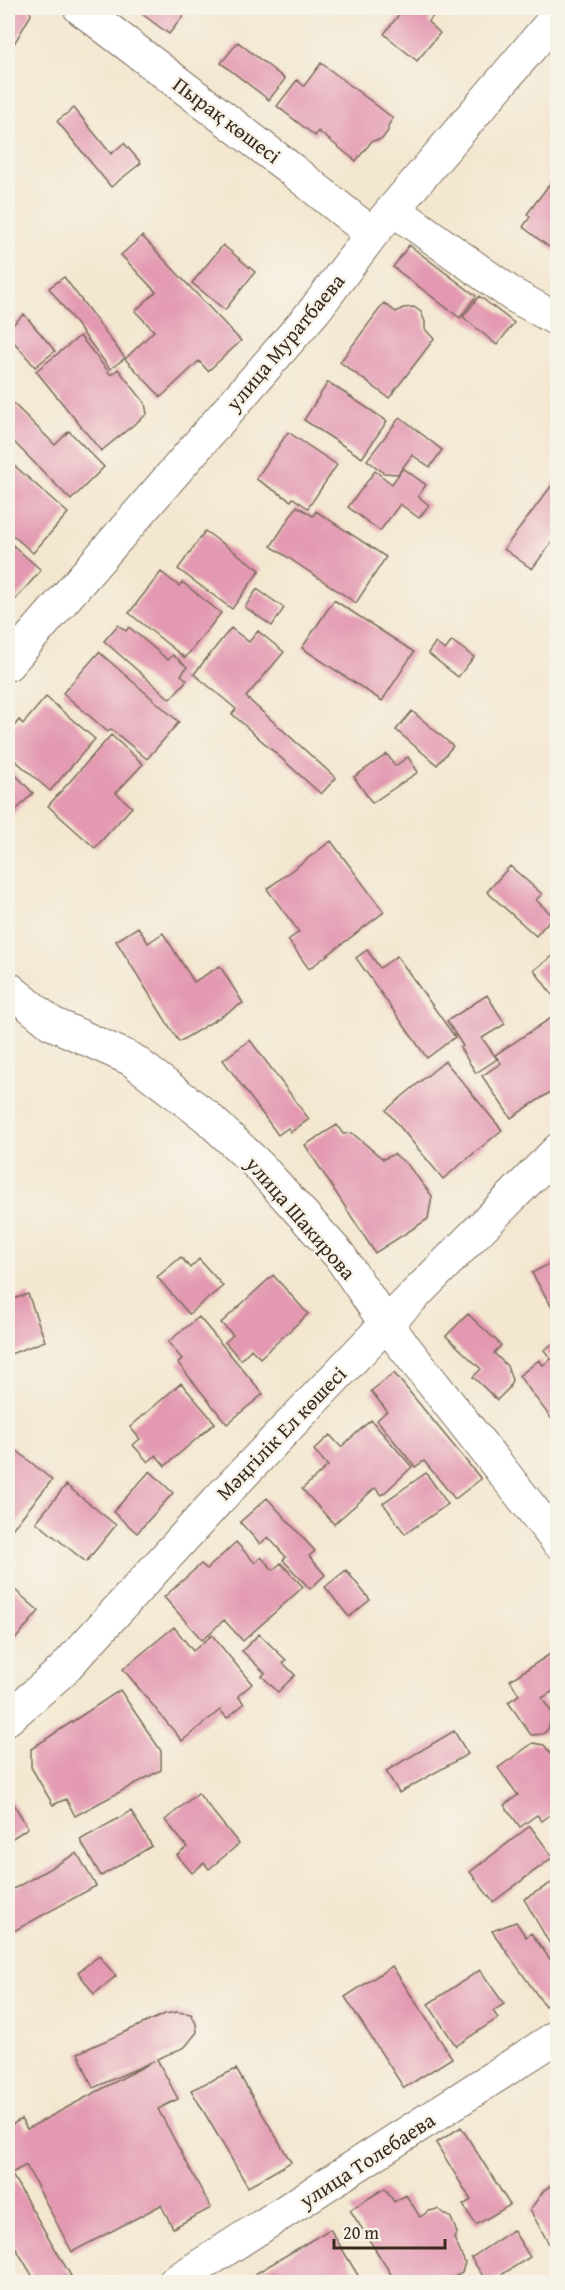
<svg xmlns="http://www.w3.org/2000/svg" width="565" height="2290" viewBox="0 0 565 2290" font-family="'Gentium Book Plus',serif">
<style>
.building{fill:#e399b1}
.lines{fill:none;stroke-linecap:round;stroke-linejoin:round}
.street-casing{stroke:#7b6c5c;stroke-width:35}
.street{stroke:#fff;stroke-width:33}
.labels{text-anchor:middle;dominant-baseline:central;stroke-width:5;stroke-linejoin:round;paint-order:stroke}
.street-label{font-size:21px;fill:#3b2a1e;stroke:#f7f3e8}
</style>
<rect width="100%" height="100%" fill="#f7f3e8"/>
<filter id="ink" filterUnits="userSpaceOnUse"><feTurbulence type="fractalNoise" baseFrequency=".0167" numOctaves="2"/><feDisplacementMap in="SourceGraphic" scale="12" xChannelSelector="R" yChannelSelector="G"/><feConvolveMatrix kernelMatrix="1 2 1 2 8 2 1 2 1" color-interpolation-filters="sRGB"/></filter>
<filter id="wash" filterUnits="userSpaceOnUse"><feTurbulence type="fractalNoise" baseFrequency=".008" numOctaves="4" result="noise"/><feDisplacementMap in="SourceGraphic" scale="24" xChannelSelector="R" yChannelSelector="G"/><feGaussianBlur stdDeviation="1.35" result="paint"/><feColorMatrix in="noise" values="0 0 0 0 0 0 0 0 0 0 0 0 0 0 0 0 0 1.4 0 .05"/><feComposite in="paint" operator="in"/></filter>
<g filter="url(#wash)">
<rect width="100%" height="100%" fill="#f3e7d0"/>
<g id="blocks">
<!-- building -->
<path class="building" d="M8,8H29L31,15L8,54Z
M134,8H174L184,15L169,34Z
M395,8H440L428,22L440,33L417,61L384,34L401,12Z
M238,42L285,79L269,100L221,63Z
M321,63L393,118L388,126V131L382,139L372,141L356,161L318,131L315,136L277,106L297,80L304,86Z
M74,108L111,154L124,143L141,163L111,187L57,121Z
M558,173V254L523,227L530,217L527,214Z
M142,236L241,341L208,371L199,361L161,397L125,359L154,331L135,311L156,292L121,255Z
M223,245L255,272L225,310L192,283Z
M409,245L476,296L460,318L393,267Z
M64,277L125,358L110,369L49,288Z
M479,296L514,323L497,345L463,317Z
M384,303L396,312L403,308L414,307L421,312L425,322V329L434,339L389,398L340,362Z
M24,314L55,351L35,367L8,335V329Z
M80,336L111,375L118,369L145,403L147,414L101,451L36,371Z
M328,382L387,421L362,458L304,420Z
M8,398L55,445L69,431L104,467L71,500L8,436Z
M400,417L442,450L430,467L412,455L398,474L384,473L367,460Z
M288,432L337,465L308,508L293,498L291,501L256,479Z
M8,460L68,513L33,553L8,531Z
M403,468L426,485L418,496L429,505L419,518L400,504L380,531L348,507L375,471L392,484Z
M558,477V534L532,569L504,549Z
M297,506L313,516L316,511L386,557L356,603L271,546Z
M205,531L260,570L232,609L178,569Z
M8,541L41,570L10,606L8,604Z
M161,572L179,586L182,582L221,613L185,658L129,613Z
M257,589L284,608L272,626L245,607Z
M334,600L414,652L382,701L302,648Z
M118,625L126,631L129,627L168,660L173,655L187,667L181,675L187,680L170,699L104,641Z
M231,628L249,642L258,631L284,652L246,697L336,778L321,794L232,714L236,709L194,674Z
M452,641L474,657L458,677L428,653L435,643L445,650Z
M99,652L179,722L147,759L111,729L108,732L63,693Z
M46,697L95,739L50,791L8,754V734L19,720L23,724Z
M412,711L453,746L437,765L396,730Z
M111,735L143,764L116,793L132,807L95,848L48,806Z
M387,754L395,766L408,757L418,772L372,803L354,777Z
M8,767L33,793L8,818Z
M331,841L384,912L309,969L288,940L299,932L267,889Z
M510,866L542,894L536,900L553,916L536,936L487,892Z
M138,927L148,943L163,933L194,982L220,966L243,1003L179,1042L116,941Z
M367,950L380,968L397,956L455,1037L427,1058L356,958Z
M553,956L558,962V1003L534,970Z
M487,995L505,1024L482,1038L497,1059L476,1073L460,1048L463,1046L447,1021Z
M554,1016L558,1021V1087L511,1118L482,1076L501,1063L495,1055Z
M250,1040L309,1119L291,1132L288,1128L278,1135L223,1060Z
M445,1061L502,1130L443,1179L386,1110Z
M337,1125L343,1134L352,1133L383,1159L394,1154L407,1164L432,1196L428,1219L375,1253L305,1145Z
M181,1257L190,1268L199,1259L223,1286L189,1314L157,1277Z
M558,1259V1318L532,1273Z
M273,1275L308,1314L260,1358L251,1349L241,1360L225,1342L233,1335L221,1323Z
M28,1294L45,1341L8,1355V1301Z
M468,1314L501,1345L494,1353L507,1366L512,1380L509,1388L497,1400L473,1377L481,1369L446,1336Z
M199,1317L263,1394L227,1424L178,1363L182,1359L168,1342Z
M558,1340V1419L554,1422L519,1376L539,1360L543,1365L551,1359L544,1350Z
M394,1373L481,1479L455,1499L424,1461L415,1467L377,1420L387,1411L371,1391Z
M181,1383L215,1423L165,1466L156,1455L148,1462L133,1445L140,1439L130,1427Z
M371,1420L412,1467L382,1495L375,1488L334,1524L302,1489L328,1466L314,1450L330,1435L341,1447Z
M8,1443L52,1480L8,1534Z
M150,1471L173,1493L137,1533L113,1512Z
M426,1473L448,1504L405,1534L383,1503Z
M66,1485L116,1525L86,1562L36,1522Z
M267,1498L315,1551L309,1556L325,1575L310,1589L283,1560L286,1557L268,1537L260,1544L240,1522Z
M236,1542L255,1563L261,1557L273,1570L281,1563L303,1587L243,1641L224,1620L202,1640L164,1597L201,1564L207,1569Z
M346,1570L370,1600L349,1617L325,1587Z
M8,1584L39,1611L8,1648Z
M174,1627L193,1651L212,1635L252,1684L238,1696L244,1704L227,1718L220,1710L182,1741L123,1669Z
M259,1634L286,1660L283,1663L295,1675L278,1692L262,1676L265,1673L242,1651Z
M558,1649V1688L542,1698L552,1713L548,1729L543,1734L531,1735L508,1702L519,1695L510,1680Z
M120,1690L161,1751V1770L75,1816L66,1799L53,1805L31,1767V1749Z
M454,1731L468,1754L399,1793L386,1771Z
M533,1743L544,1745L558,1763V1817L554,1812L542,1821L537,1815L520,1827L504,1805L518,1795L498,1768Z
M198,1793L239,1844L209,1869L204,1863L192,1873L177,1855L187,1847L165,1820Z
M8,1794L28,1828L8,1841Z
M131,1811L152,1846L101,1876L80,1840Z
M530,1826L553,1857L493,1902L470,1872Z
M77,1853L96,1886L14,1931L8,1919V1892Z
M553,1882L558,1891V1958L524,1899Z
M516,1922L526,1937L531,1933L558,1970V1998L545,2006L492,1931Z
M99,1956L116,1976L94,1994L78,1972Z
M392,1966L452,2058L404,2088L345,1997Z
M480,1970L504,2004L493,2011L498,2018L456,2046L428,2004Z
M177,2012L191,2014L196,2024L197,2032L185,2047L157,2059L178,2099L158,2109L211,2208L173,2228L161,2205L72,2252L26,2165L12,2173L8,2165V2127L21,2119L27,2129L154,2061L93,2088L78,2053L165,2014Z
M236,2069L291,2162L248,2187L191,2090Z
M461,2127L510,2205L476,2225L463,2205L471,2200L436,2143Z
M8,2168L71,2276L60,2282H36L8,2235Z
M558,2181V2260L530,2210L544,2190Z
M385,2188L394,2202L406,2195L420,2217L429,2211L438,2209L451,2218L457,2233L454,2238L465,2263L462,2272L445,2282H396L350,2210Z
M330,2229L359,2277L349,2282H260L255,2274Z
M513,2230L530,2257L490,2282H487L471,2258Z"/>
</g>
</g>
<g filter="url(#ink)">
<use href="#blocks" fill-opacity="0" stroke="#7b6c5c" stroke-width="1.5"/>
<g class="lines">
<defs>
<path id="street" d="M80,8L292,170L372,234
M393,209L513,295L558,320
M8,664L315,310L372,234L558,15
M8,988L51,1023L131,1059L206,1116L259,1166L339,1255L386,1324L558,1542
M8,1718L62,1671L218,1500L386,1324L558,1150
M175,2282L558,2036"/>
</defs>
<!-- street casing -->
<use href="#street" class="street-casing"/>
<!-- street -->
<use href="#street" class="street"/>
</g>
</g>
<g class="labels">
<!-- street labels -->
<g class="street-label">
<text transform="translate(227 120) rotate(37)">Пырақ көшесі</text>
<text transform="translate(285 342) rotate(-50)">улица Муратбаева</text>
<text transform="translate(301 1218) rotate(49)">улица Шакирова</text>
<text transform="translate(281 1433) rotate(-46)">Мәңгілік Ел көшесі</text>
<text transform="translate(367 2160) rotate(-33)">улица Толебаева</text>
</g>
</g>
<!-- margin -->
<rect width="565" height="2290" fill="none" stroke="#f7f3e8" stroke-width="30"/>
<!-- scale -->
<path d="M334 2239v9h111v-9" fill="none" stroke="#3b2a1e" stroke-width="3"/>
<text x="343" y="2239" font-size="18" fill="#3b2a1e" stroke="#f7f3e8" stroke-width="4.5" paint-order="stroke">20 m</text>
</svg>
